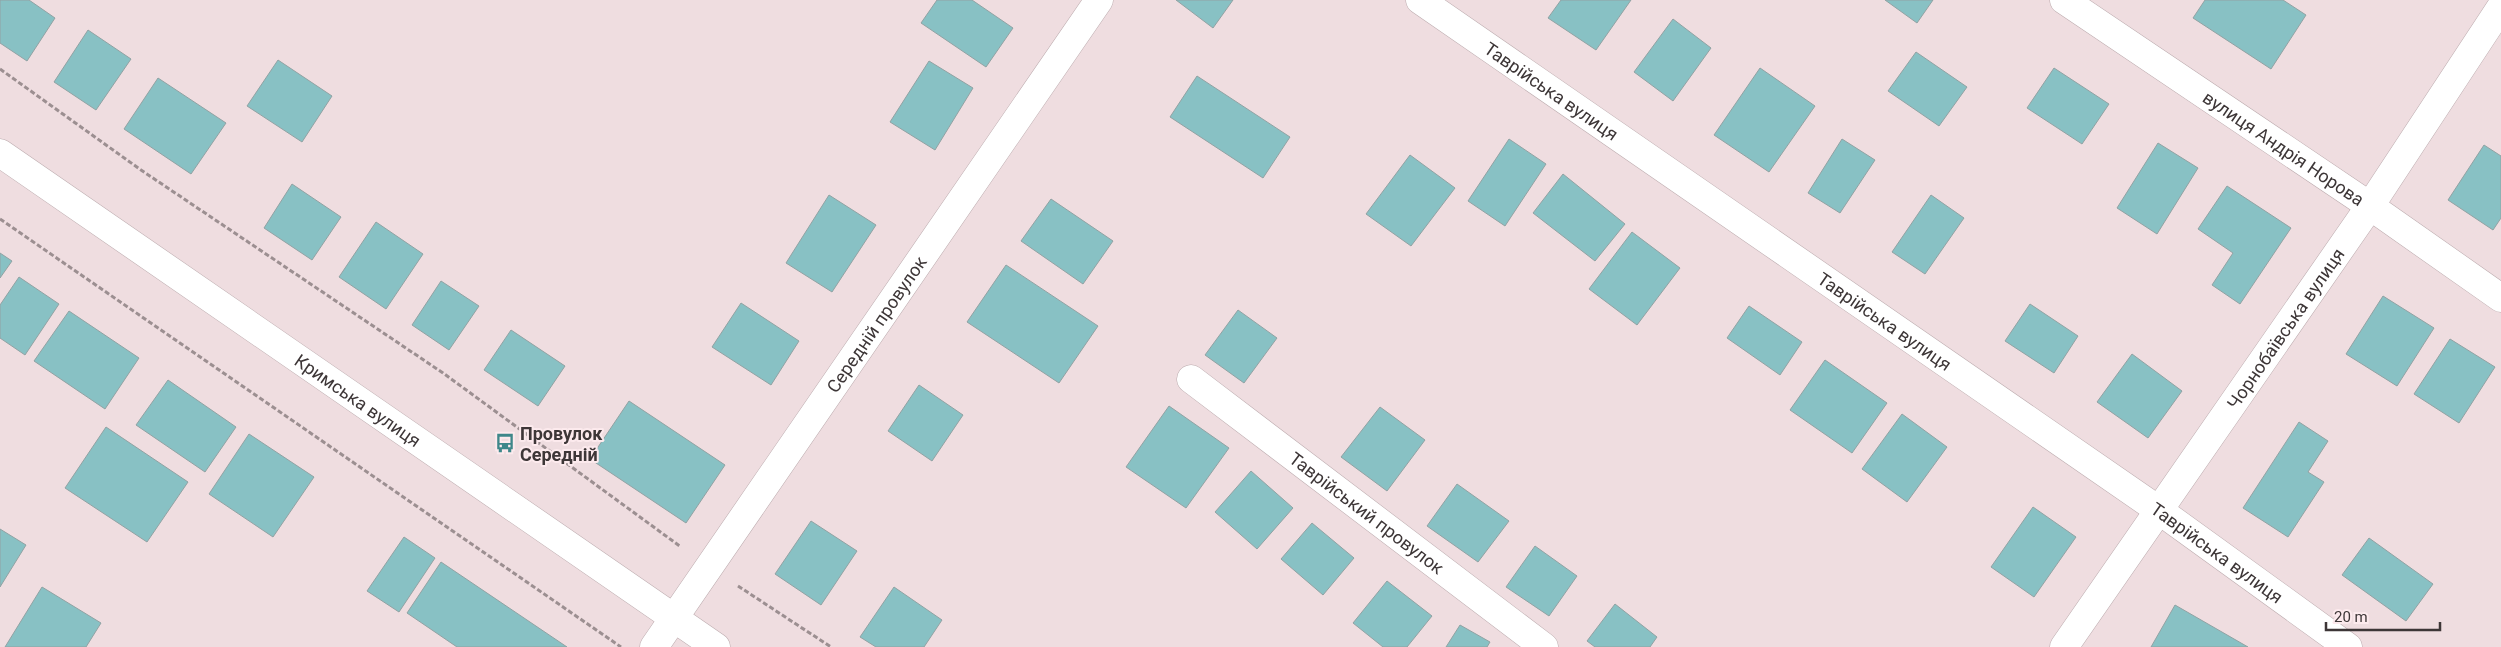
<svg xmlns="http://www.w3.org/2000/svg" width="2501" height="647" viewBox="0 0 2501 647" font-family="Roboto,sans-serif">
<style>
.building{fill:#88c1c4;stroke:#91a2a3}
.lines{fill:none;stroke-linecap:round;stroke-linejoin:round}
.minor-casing{stroke:#bcabae;stroke-width:29}
.tertiary-casing{stroke:#bcabae;stroke-width:29}
.path{stroke:#9c8f91;stroke-width:3;stroke-dasharray:5 2.5;stroke-linecap:butt}
.minor{stroke:#fff;stroke-width:28}
.tertiary{stroke:#fff;stroke-width:28}
.labels{text-anchor:middle;dominant-baseline:central;stroke-width:4;stroke-linejoin:round;paint-order:stroke}
.street-label{font-size:18px;fill:#3d3637;stroke:#fceaed}
.poi-label{font-size:18px;font-weight:bold;fill:#3d3637;stroke:#fceaed;text-anchor:start}
</style>
<rect width="100%" height="100%" fill="#efdde0"/>
<!-- building -->
<path class="building" d="M0,0H29L55,18L27,61L0,43Z
M937,0H972L1013,28L986,67L921,23Z
M1176,0H1233L1213,28Z
M1561,0H1631L1596,50L1548,18Z
M1885,0H1933L1917,23Z
M2205,0H2283L2306,15L2271,69L2193,18Z
M1673,19L1711,48L1673,101L1634,72Z
M88,30L131,59L96,110L54,82Z
M1916,52L1967,87L1939,126L1888,91Z
M278,60L332,96L302,142L247,106Z
M929,61L973,88L935,150L890,122Z
M1760,68L1815,106L1769,172L1714,135Z
M2054,68L2109,104L2082,144L2027,108Z
M1197,76L1290,137L1263,178L1170,117Z
M158,78L226,123L191,174L124,129Z
M1509,139L1546,164L1505,226L1468,201Z
M1842,139L1875,160L1840,213L1808,193Z
M2158,143L2198,168L2157,234L2117,208Z
M2484,145L2501,156V218L2493,230L2448,200Z
M1410,155L1455,188L1411,246L1366,214Z
M1563,174L1625,224L1595,261L1533,213Z
M292,184L341,217L312,260L264,228Z
M2227,186L2291,228L2240,304L2212,285L2233,253L2198,229Z
M829,195L876,225L832,292L786,263Z
M1931,195L1964,218L1925,274L1892,252Z
M1051,199L1113,241L1083,284L1021,241Z
M376,222L423,254L386,309L339,277Z
M1632,232L1680,268L1637,325L1589,289Z
M0,253L12,261L0,278Z
M1006,265L1098,326L1059,383L967,322Z
M19,277L59,304L25,355L0,338V305Z
M441,281L479,306L449,350L412,325Z
M2383,296L2434,328L2397,386L2346,354Z
M741,303L799,341L771,385L712,347Z
M2030,304L2078,336L2054,373L2005,341Z
M1749,306L1802,342L1780,375L1727,338Z
M1238,310L1277,338L1244,383L1205,355Z
M69,311L139,358L105,409L34,361Z
M511,330L565,366L538,406L484,370Z
M2450,339L2495,367L2459,423L2414,394Z
M2132,354L2182,391L2148,438L2097,402Z
M1825,360L1887,403L1852,453L1790,410Z
M168,380L236,427L205,472L136,425Z
M919,385L963,415L932,461L888,431Z
M629,401L725,465L686,523L590,459Z
M1169,406L1229,448L1186,508L1126,467Z
M1380,407L1425,440L1387,491L1341,457Z
M1902,414L1947,447L1907,502L1862,469Z
M2299,422L2328,441L2308,472L2324,482L2288,537L2243,508Z
M106,427L188,482L147,542L65,488Z
M249,434L314,477L273,537L209,494Z
M1251,471L1293,508L1257,549L1215,512Z
M1457,484L1509,521L1478,562L1427,526Z
M2033,507L2076,537L2034,597L1991,567Z
M811,521L857,551L821,605L775,574Z
M1312,523L1354,558L1323,595L1281,559Z
M0,529L26,545L0,587Z
M404,537L435,558L399,612L367,591Z
M2369,538L2433,584L2406,621L2342,575Z
M1535,546L1577,576L1549,616L1506,587Z
M441,562L567,647H457L407,613Z
M1387,581L1432,616L1407,647H1383L1353,623Z
M42,587L101,623L86,647H5Z
M894,587L942,620L924,647H876L860,637Z
M1615,604L1657,637L1650,647H1595L1587,641Z
M2175,605L2248,647H2151Z
M1460,625L1490,642L1487,647H1446Z"/>
<g class="lines">
<defs>
<g id="minor">
<path id="s1" d="M1420,0L2160,511L2348,647"/>
<path id="s2" d="M2064,0L2370,206L2501,298"/>
<path id="s3" d="M1191,379L1544,647"/>
<path id="s4" d="M654,647L1099,0"/>
<path id="s5" d="M2064,647L2370,206L2501,7"/>
</g>
<g id="tertiary">
<path id="s6" d="M0,153L716,647"/>
</g>
</defs>
<!-- minor casing -->
<use href="#minor" class="minor-casing"/>
<!-- tertiary casing -->
<use href="#tertiary" class="tertiary-casing"/>
<!-- path -->
<path class="path" d="M0,69L141,170L443,373L681,547
M0,219L621,647
M738,586L831,647"/>
<!-- minor -->
<use href="#minor" class="minor"/>
<!-- tertiary -->
<use href="#tertiary" class="tertiary"/>
</g>
<!-- icons -->
<defs>
<symbol id="bus-bare" viewBox="-9 -9 18 18"><path d="M-5-6H5V4H4V6H2V4H-2V6H-4V4H-5ZM-3.5-4V0h7V-4ZM-3.5 1.2v1.5H-2V1.2ZM2 1.2v1.5H3.5V1.2Z" fill="#3e878a" stroke="#fceaed" stroke-width="2.5" paint-order="stroke"/></symbol>
</defs>
<g fill-rule="evenodd">
<use href="#bus-bare" x="491" y="429" width="28" height="28"/>
</g>
<g class="labels">
<!-- street labels -->
<g class="street-label">
<text stroke="none"><textPath href="#s1" startOffset="160">Таврійська вулиця</textPath></text>
<text stroke="none"><textPath href="#s2" startOffset="265">вулиця Андрія Норова</textPath></text>
<text stroke="none"><textPath href="#s1" startOffset="565">Таврійська вулиця</textPath></text>
<text stroke="none"><textPath href="#s4" startOffset="392">Середній провулок</textPath></text>
<text stroke="none"><textPath href="#s5" startOffset="388">Чорнобаївська вулиця</textPath></text>
<text stroke="none"><textPath href="#s6" startOffset="435">Кримська вулиця</textPath></text>
<text stroke="none"><textPath href="#s3" startOffset="221">Таврійський провулок</textPath></text>
<text stroke="none"><textPath href="#s1" startOffset="970">Таврійська вулиця</textPath></text>
</g>
<!-- poi labels -->
<g class="poi-label">
<text x="520" y="433">Провулок<tspan x="520" dy="21">Середній</tspan></text>
</g>
</g>
<!-- scale -->
<path d="M2326 622v8h114v-8" fill="none" stroke="#3d3637" stroke-width="2.5"/>
<text x="2334" y="622" font-size="15" fill="#3d3637" stroke="#fceaed" stroke-width="4" paint-order="stroke">20 m</text>
</svg>
